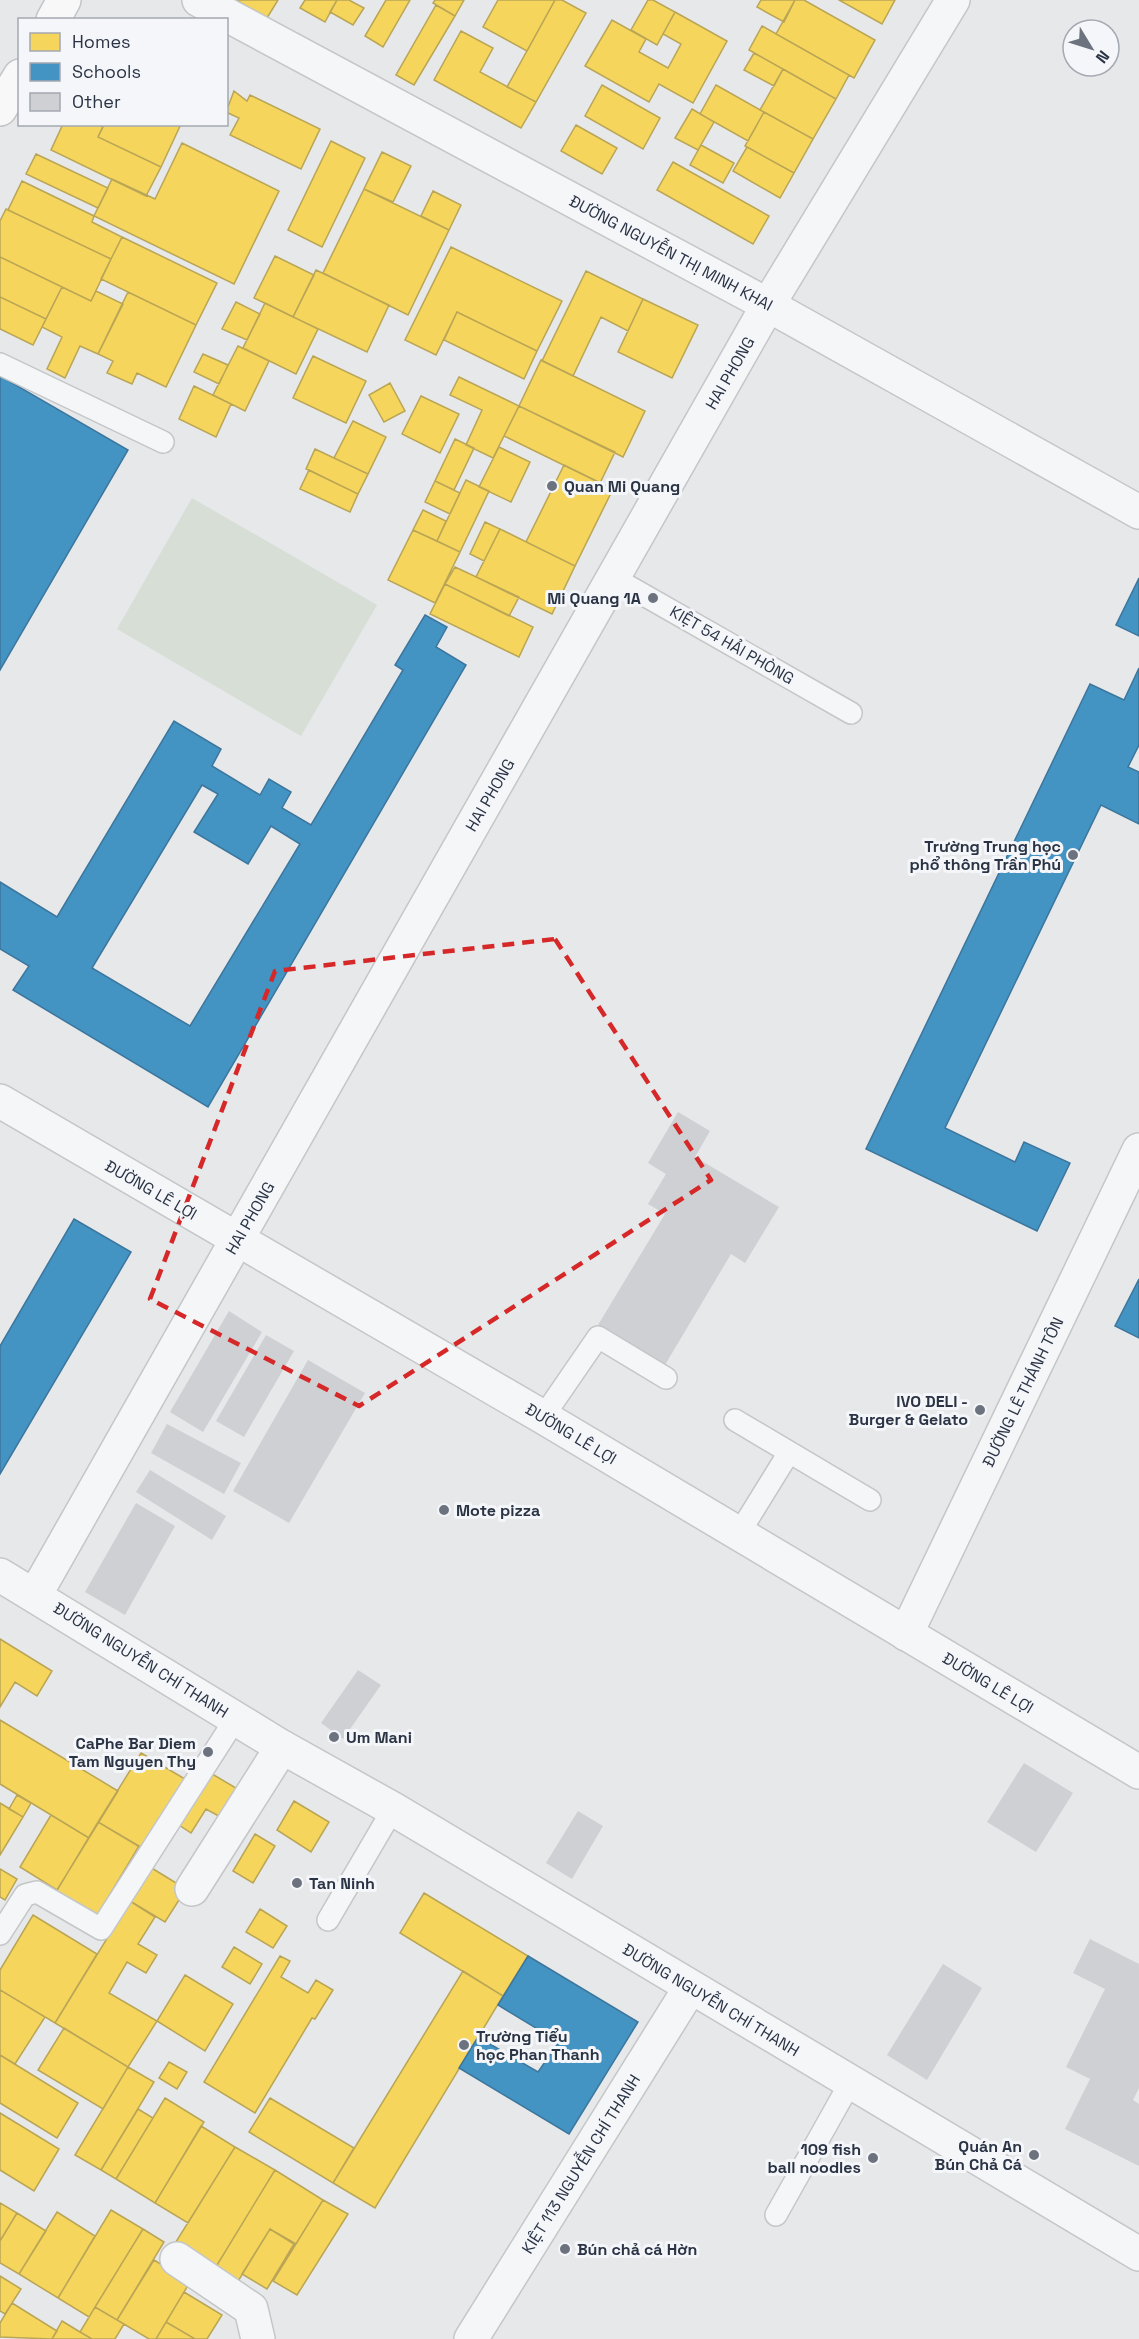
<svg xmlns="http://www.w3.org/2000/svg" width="1139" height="2339" viewBox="0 0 1139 2339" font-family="'Space Grotesk',sans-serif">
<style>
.green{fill:#d6ded6}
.homes{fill:#f6d55c;stroke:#b9a555;stroke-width:1.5}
.schools{fill:#4393c3;stroke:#3c769d;stroke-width:1.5;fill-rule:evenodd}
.building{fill:#ced0d3}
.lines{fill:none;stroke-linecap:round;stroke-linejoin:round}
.service-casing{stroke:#c4c6c8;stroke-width:24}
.minor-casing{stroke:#c4c6c8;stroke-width:36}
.tertiary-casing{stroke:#c4c6c8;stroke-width:36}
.primary-casing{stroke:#c2c5c8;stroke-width:36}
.service{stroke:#f5f6f7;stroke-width:21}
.minor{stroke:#f5f6f7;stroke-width:33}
.tertiary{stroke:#f5f6f7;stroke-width:33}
.primary{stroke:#f8f8f8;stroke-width:33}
.marked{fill:none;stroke:#d62828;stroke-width:4.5;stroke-dasharray:12 8;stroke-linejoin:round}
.poi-dot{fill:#6c737f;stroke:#f4f6f9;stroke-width:2}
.labels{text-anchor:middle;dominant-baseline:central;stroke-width:6;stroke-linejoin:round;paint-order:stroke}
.street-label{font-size:16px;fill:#2b3445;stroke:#f4f6f9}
.poi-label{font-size:16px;font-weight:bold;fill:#2b3445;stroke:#f4f6f9;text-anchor:start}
</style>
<rect width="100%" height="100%" fill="#e6e8ea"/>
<!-- green -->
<path class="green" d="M192,498L377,605L301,736L117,629Z"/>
<!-- homes -->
<path class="homes" d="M236,0H278L267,18Z
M305,0H337L325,22L300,8Z
M337,0H349L364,8L353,25L330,12Z
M386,0H410L383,47L365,36Z
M435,0H464L455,16L433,3Z
M498,0H555L527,51L483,27Z
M555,0H562L586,13L536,102L507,87Z
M648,0H653L675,12L657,45L631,30Z
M761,0H795L784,22L757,7Z
M795,0H804L875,40L854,78L776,34Z
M839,0H895L882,24Z
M436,5L455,16L414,85L396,75Z
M675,12L727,41L693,103L659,84L649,102L585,66L612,20L646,39L639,52L668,68L681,44L663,34Z
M762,26L849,75L836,99L749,50Z
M461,31L493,48L480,72L536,102L521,128L434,80Z
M754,53L783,69L774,86L744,70Z
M783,69L836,99L813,139L760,110Z
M602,85L660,118L643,149L585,116Z
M716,85L764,112L748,141L700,114Z
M234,91L247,101L250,95L320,129L301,169L230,135L239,118L226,112Z
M692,109L714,122L698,150L675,138Z
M764,112L813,139L794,173L745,146Z
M63,124H98L103,127L98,137L161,167L146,196L51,150Z
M104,124H181L161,167L98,137Z
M576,125L617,148L602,174L561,151Z
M331,141L365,158L322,247L288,230Z
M182,143L279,191L234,284L94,216L112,179L155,199Z
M701,145L734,163L723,183L690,165Z
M747,147L794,173L780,198L733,171Z
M382,152L411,166L393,202L364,189Z
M36,154L108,188L98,208L26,174Z
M673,162L769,216L753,244L657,190Z
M22,181L94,216L92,222L122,237L111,259L8,210Z
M364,189L449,230L408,315L323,273Z
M433,191L461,205L449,230L421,216Z
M6,209L111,259L91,301L0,257V221Z
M122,237L217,283L196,325L101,279Z
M451,247L562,301L537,351L457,312L436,355L405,340Z
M275,256L314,275L293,317L254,298Z
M0,257L62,287L46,319L0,297Z
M316,270L389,305L367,352L293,317Z
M586,271L643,299L628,331L601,317L573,376L542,361Z
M62,287L91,301L96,291L123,304L98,354L80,346L65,378L47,369L62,337L42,327Z
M128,292L196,325L166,387L137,373L132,384L107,373L113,361L98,354Z
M0,297L46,319L33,345L0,329Z
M643,299L698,325L672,378L618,352Z
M236,302L260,314L247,340L222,329Z
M265,303L318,329L296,374L243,348Z
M457,312L537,351L524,379L444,340Z
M238,346L269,361L245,411L213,395Z
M203,354L228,365L219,384L194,372Z
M313,356L366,381L346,423L293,398Z
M541,360L645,411L623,457L519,406Z
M459,377L519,406L493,458L466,445L482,410L450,395Z
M390,383L405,411L384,422L369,395Z
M194,386L231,404L216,437L179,419Z
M421,396L459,414L440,453L402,434Z
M519,406L615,452L600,483L504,436Z
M353,421L386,437L368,474L334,458Z
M455,439L474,448L454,490L435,481Z
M499,447L530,462L511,502L479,487Z
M315,449L368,474L358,494L306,469Z
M564,465L613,489L575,566L526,542Z
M309,470L358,494L350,512L300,489Z
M466,480L489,491L460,552L437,541Z
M435,481L460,493L450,514L425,502Z
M423,510L446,521L437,541L413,530Z
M485,522L500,529L484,561L470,554Z
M500,529L575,566L552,614L476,577Z
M413,530L460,552L435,603L388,580Z
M455,567L519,597L509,616L445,584Z
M445,584L533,627L519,657L430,614Z
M0,1639L52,1671L37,1696L15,1682L0,1707Z
M0,1720L118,1791L89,1838L0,1784Z
M141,1753L185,1779L143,1849L98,1822Z
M207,1771L241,1791L224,1819L206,1809L191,1833L176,1823Z
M17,1795L31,1803L23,1817L9,1809Z
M294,1801L329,1822L311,1852L277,1830Z
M0,1803L23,1817L0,1855Z
M51,1815L89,1838L57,1890L20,1867Z
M98,1822L139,1846L97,1916L56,1892Z
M255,1834L275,1846L253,1883L233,1871Z
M150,1867L186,1889L165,1922L130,1901Z
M0,1869L17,1879L5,1900L0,1897Z
M424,1893L528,1956L503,1996L400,1933Z
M130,1901L155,1917L138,1944L157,1955L146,1973L127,1962L109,1993L157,2021L128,2067L55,2023Z
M260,1909L287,1926L273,1948L246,1932Z
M33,1915L97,1954L55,2023L0,1990V1970Z
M234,1947L262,1964L250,1984L222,1967Z
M280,1956L290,1961L281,1977L308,1993L316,1980L333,1990L315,2019L312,2018L255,2113L204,2082Z
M463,1971L503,1996L375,2208L333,2183Z
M185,1975L233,2004L205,2051L157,2021Z
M0,1990L45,2017L15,2064L0,2055Z
M64,2028L128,2067L103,2109L38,2070Z
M0,2055L78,2103L57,2138L0,2103Z
M169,2062L187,2072L177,2089L159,2078Z
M128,2067L154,2082L101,2170L75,2155Z
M165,2098L204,2122L155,2203L116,2179Z
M270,2098L354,2148L333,2183L249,2132Z
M138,2109L153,2118L116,2179L101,2170Z
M0,2113L59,2149L34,2191L0,2170Z
M201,2126L235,2147L188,2223L155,2203Z
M235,2147L275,2170L214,2270L174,2245Z
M275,2170L323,2200L296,2244L270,2229L237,2283L214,2270Z
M323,2200L348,2214L297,2295L273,2281Z
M0,2203L17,2213L0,2241Z
M111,2210L143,2229L89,2317L58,2298Z
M57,2212L95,2236L58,2298L19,2274Z
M17,2213L46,2231L19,2274L0,2263V2241Z
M143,2229L164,2242L117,2320L95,2307Z
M270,2229L294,2244L267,2289L242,2274Z
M154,2260L190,2282L156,2339H149L117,2320Z
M0,2276L21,2289L5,2314L0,2311Z
M184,2292L222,2315L207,2339H195L166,2322Z
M12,2303L57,2331L52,2339L0,2337V2323Z
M95,2307L124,2324L115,2339H92L80,2332Z
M62,2321L80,2332L92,2339H52Z
M166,2322L195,2339H156Z"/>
<!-- schools -->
<path class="schools" d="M0,376L128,450L0,670Z
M1139,578V636L1116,625Z
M425,615L447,627L436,647L466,665L208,1107L13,990L29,966L0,949V882L57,917L174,721L221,749L212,766L260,795L269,779L291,792L282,808L311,825L403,670L395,665ZM202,785L218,794L194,832L248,864L271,826L300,844L190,1026L92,968Z
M1139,668V745L1128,767L1139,772V824L1101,805L945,1128L1015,1162L1024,1142L1070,1163L1037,1231L866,1149L1090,684L1124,700Z
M74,1219L131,1252L0,1474V1346Z
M1139,1279V1338L1115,1326Z
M528,1956L638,2022L569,2134L459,2068L478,2037L538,2072L559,2042L498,2005Z"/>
<!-- building -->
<path class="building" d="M678,1112L710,1131L695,1157L779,1207L745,1263L731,1254L662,1370L595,1330L665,1214L648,1204L666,1174L648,1163Z
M229,1311L262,1332L203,1432L170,1412Z
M266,1335L294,1351L244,1437L216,1421Z
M308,1360L365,1393L289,1523L233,1491Z
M167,1424L241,1463L224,1494L151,1453Z
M150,1470L226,1516L212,1540L136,1492Z
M136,1503L175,1526L125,1615L85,1592Z
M358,1670L381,1685L343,1739L321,1723Z
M1024,1763L1073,1793L1036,1852L987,1822Z
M578,1811L603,1826L572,1879L546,1863Z
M1090,1939L1139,1964V2088L1133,2100L1139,2104V2166L1065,2129L1090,2079L1066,2067L1105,1989L1073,1973Z
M943,1964L982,1988L927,2080L887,2055Z"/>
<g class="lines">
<defs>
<path id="service" d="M0,364L163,442
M614,578L851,713
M543,1417L598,1337L666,1378
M735,1420L870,1500
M738,1535L788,1454
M328,1920L393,1809
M0,1934L25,1895L37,1892L101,1929L236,1718
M776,2215L850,2083"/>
<path id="minor" d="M199,0L768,305L1139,512
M906,1634L1139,1150
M192,1889L282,1747
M177,2259L251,2309L258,2339
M471,2339L690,1988"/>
<path id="tertiary" d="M0,1101L543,1417L1139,1772
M0,1575L282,1747L393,1809L1139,2254
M35,1595L768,305L953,0"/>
<path id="primary" d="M53,20L64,0
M0,109L20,76"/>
</defs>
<!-- service casing -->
<use href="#service" class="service-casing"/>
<!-- minor casing -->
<use href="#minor" class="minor-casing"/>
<!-- tertiary casing -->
<use href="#tertiary" class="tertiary-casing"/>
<!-- primary casing -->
<use href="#primary" class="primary-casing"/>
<!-- service -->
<use href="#service" class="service"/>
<!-- minor -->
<use href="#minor" class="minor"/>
<!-- tertiary -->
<use href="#tertiary" class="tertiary"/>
<!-- primary -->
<use href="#primary" class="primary"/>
</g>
<!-- marked area -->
<path class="marked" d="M555,939L711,1180L359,1406L150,1299L275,971Z"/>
<!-- markers -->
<g class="poi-dot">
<circle cx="552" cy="486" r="6"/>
<circle cx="653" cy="598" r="6"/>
<circle cx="1073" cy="855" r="6"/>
<circle cx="980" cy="1410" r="6"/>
<circle cx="444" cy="1510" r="6"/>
<circle cx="334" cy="1737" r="6"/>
<circle cx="208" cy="1752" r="6"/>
<circle cx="297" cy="1883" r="6"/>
<circle cx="464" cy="2045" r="6"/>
<circle cx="1034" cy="2155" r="6"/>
<circle cx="873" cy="2158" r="6"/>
<circle cx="565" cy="2249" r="6"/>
</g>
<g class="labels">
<!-- street labels -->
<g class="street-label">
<text transform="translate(671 253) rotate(28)">ĐƯỜNG NGUYỄN THỊ MINH KHAI</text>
<text transform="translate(730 373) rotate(-60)">HAI PHONG</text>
<text transform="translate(732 645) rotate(30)">KIỆT 54 HẢI PHÒNG</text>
<text transform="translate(490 795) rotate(-60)">HAI PHONG</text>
<text transform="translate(151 1190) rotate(30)">ĐƯỜNG LÊ LỢI</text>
<text transform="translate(250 1218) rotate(-60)">HAI PHONG</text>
<text transform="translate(1023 1392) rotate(-64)">ĐƯỜNG LÊ THÁNH TÔN</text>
<text transform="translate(571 1434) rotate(31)">ĐƯỜNG LÊ LỢI</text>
<text transform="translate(141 1660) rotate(32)">ĐƯỜNG NGUYỄN CHÍ THANH</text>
<text transform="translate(988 1683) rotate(31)">ĐƯỜNG LÊ LỢI</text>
<text transform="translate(711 2000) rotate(31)">ĐƯỜNG NGUYỄN CHÍ THANH</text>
<text transform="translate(581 2164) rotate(-58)">KIỆT 113 NGUYỄN CHÍ THANH</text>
</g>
<!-- poi labels -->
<g class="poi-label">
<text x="564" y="486">Quan Mi Quang</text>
<text x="641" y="598" text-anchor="end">Mi Quang 1A</text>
<text x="1061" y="846" text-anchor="end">Trường Trung học<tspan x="1061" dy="18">phổ thông Trần Phú</tspan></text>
<text x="968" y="1401" text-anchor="end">IVO DELI -<tspan x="968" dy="18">Burger &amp; Gelato</tspan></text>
<text x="456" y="1510">Mote pizza</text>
<text x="346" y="1737">Um Mani</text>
<text x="196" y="1743" text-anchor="end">CaPhe Bar Diem<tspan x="196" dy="18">Tam Nguyen Thy</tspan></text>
<text x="309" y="1883">Tan Ninh</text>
<text x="476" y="2036">Trường Tiểu<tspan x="476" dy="18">học Phan Thanh</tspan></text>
<text x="1022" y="2146" text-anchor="end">Quán An<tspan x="1022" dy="18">Bún Chả Cá</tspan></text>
<text x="861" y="2149" text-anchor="end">109 fish<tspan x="861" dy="18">ball noodles</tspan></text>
<text x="577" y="2249">Bún chả cá Hờn</text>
</g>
</g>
<!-- legend -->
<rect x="18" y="18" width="210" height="108" fill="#f4f6f9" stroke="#a4a8b1" stroke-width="1.5"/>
<rect x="30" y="33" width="30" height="18" fill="#f6d55c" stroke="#a4a8b1" stroke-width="1.5"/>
<text x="72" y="48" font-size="18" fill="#2b3445">Homes</text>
<rect x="30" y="63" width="30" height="18" fill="#4393c3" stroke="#a4a8b1" stroke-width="1.5"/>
<text x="72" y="78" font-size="18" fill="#2b3445">Schools</text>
<rect x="30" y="93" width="30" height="18" fill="#ced0d3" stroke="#a4a8b1" stroke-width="1.5"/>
<text x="72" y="108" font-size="18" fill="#2b3445">Other</text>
<!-- north arrow -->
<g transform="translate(1091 48) rotate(128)"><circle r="28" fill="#f4f6f9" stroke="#a4a8b1" stroke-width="1.5"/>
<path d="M0-4.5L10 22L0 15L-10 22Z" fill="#6c737f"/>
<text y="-9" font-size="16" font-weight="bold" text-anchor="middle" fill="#2b3445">N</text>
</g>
</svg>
